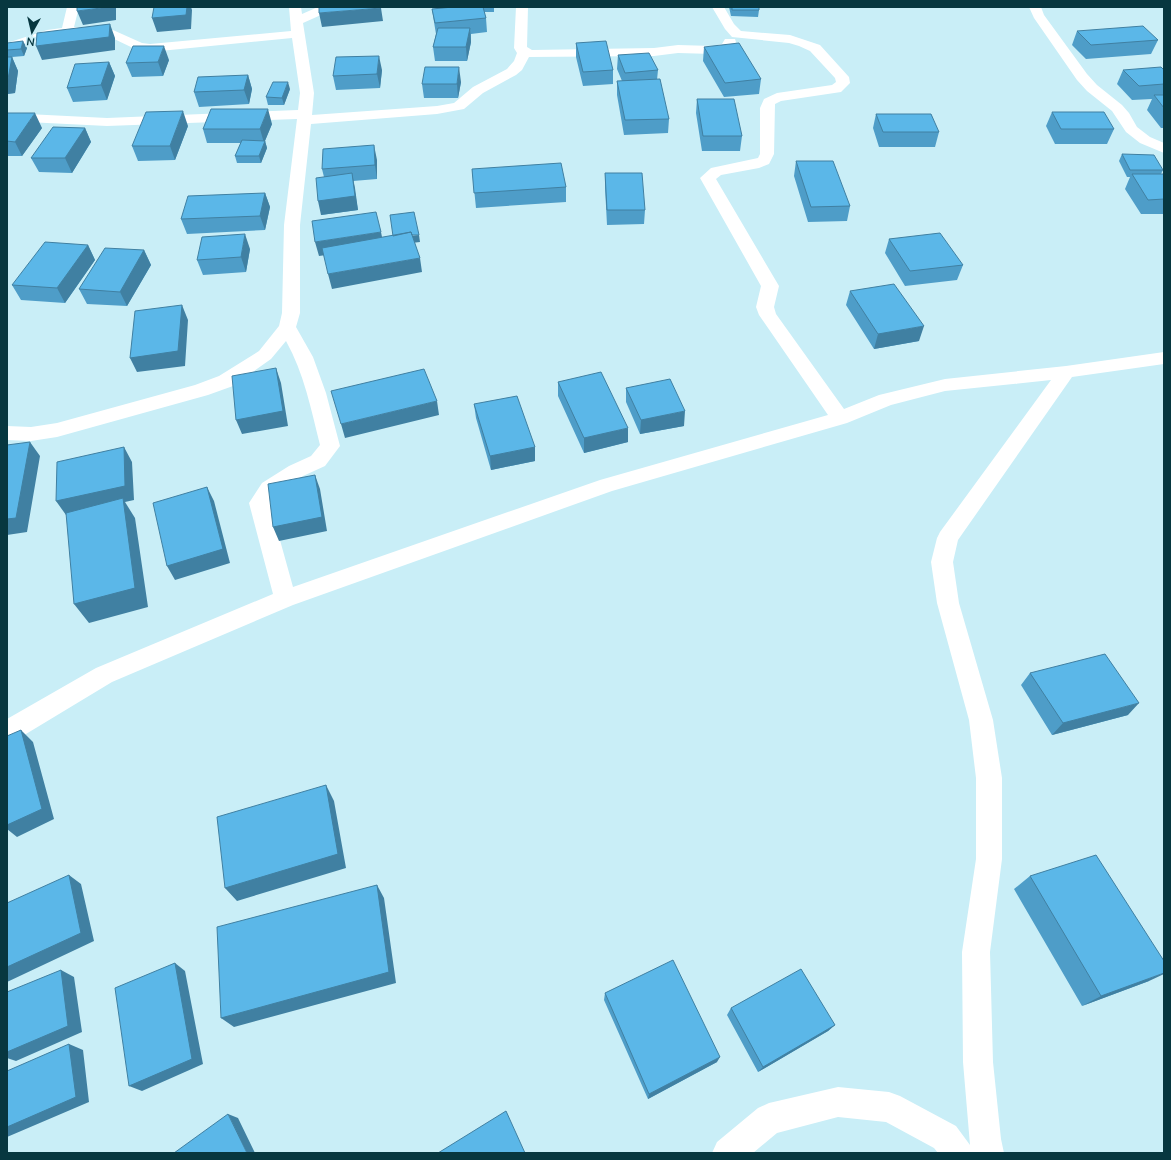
<svg xmlns="http://www.w3.org/2000/svg" width="1171" height="1160" viewBox="0 0 1171 1160" font-family="'Nunito Sans',sans-serif">
<style>
.lines{fill:none;stroke-linecap:round;stroke-linejoin:round}
.street{fill:#fff;fill-rule:evenodd}
.wall{fill:#4e9dc8}
.shaded-wall{fill:#4080a2}
.building{fill:#5bb7e8;stroke:#4080a2}
</style>
<rect width="100%" height="100%" fill="#c9eef7"/>
<g class="lines">
<!-- street -->
<path class="street" d="M67,7H79L74,27L113,30L142,43L150,44L291,31L289,7H301L302,14L318,7H334L332,10L303,23L314,93L312,115L437,106L454,103L473,87L507,69L514,61L517,53L514,48L516,7H528L527,47L532,50L654,48L678,45L713,46L722,44L725,39H735L736,42L731,50L713,54L678,53L654,56L529,57L522,70L516,75L483,93L464,109L437,114L311,124L300,225V313L296,327L313,357L326,393L340,446L325,466L303,476L276,493L270,504L293,587L600,480L828,415L759,315L756,307L761,286L700,178L711,168L758,158L760,154V108L764,99L777,93L832,85L836,82L835,78L810,51L799,46L789,43L732,37L725,29L712,7H724L734,24L741,31L790,35L820,45L849,77L850,83L841,92L781,101L775,104L774,154L769,164L759,168L721,175L716,179L779,286L774,307L776,314L844,409L879,395L945,379L1066,366L1164,352V364L1072,377L958,540L953,562L959,603L993,720L1002,778V859L990,952L993,1062L1001,1139L1004,1153H938L934,1148L886,1122L838,1117L777,1133L753,1153H712L717,1142L758,1108L769,1103L838,1087L889,1092L900,1096L956,1126L970,1145L963,1062L962,952L976,859V778L969,720L937,603L931,562L937,538L940,532L1051,380L945,391L891,405L847,423L612,491L293,605L112,682L16,740L7,743V719L96,668L273,594L249,503L262,483L289,466L311,456L320,445C311,409 304,373 286,341L271,359L233,386L208,395L57,437L31,441L7,440V426L31,427L57,423L195,385L219,376L259,351L279,326L282,313L284,225L297,119L107,126L7,121V113L107,118L298,110L300,93L292,38L150,52L133,48L110,37L79,35L53,36L23,47L7,51V43L47,30L62,28Z
M1029,7H1041L1044,15L1087,74L1097,85L1122,105L1129,113L1137,127L1150,137L1164,143V153L1140,143L1126,132L1112,111L1087,91L1077,80L1034,18Z"/>
</g>
<!-- wall -->
<path class="wall" d="M453,7H494V12H484L486,18L487,32L471,34V42L467,61H435L433,47L436,34L434,22L432,9Z
M729,7H759V10L758,17L731,16Z
M1077,31L1158,40L1151,54L1086,59L1072,45Z
M7,43L27,48L24,56L12,57L18,71L15,93L7,94Z
M576,43L613,70V84L583,86L576,57Z
M704,47L761,79L759,94L724,97L703,61Z
M618,55L658,70L657,80L669,119L668,133L624,135L617,95V81H622L617,69Z
M169,60L163,76L132,77L126,63Z
M109,62L115,76L107,100L73,102L67,88Z
M382,70L380,88L336,90L333,76Z
M1123,70H1164V128H1161L1147,110L1152,99L1132,100L1117,84Z
M248,75L252,89L249,104L199,107L194,92Z
M461,82L458,98H424L422,84Z
M290,89L284,105H268L266,97Z
M697,99L742,136L740,151H702L696,113Z
M1052,112L1114,129L1107,144H1055L1046,126Z
M7,113L42,128L22,156H7Z
M876,114L939,132L935,147H879L873,128Z
M272,124L265,141L267,148L261,163H237L235,156L241,143H207L203,129Z
M188,126L175,160L138,161L132,146Z
M85,128L91,142L72,173L39,172L31,158Z
M1122,154L1163,170L1161,174H1164V214H1141L1125,189L1130,177H1127L1119,161Z
M377,160V179L353,181L358,210L321,215L324,177L322,169Z
M796,161L850,206L847,221L808,222L794,176Z
M472,169L566,187V202L476,208Z
M605,173L645,210L644,224L607,225L605,187Z
M265,193L270,207L265,230L187,234L181,219Z
M889,239L963,265L957,280L905,286L885,253Z
M88,245L95,260L65,303L21,300L12,285Z
M250,249L246,272L203,275L197,260Z
M144,250L151,265L127,306L87,304L79,289Z
M850,291L919,341L874,349L846,305Z
M558,382L628,442L584,453L558,396Z
M626,388L684,426L640,434L626,402Z
M474,404L535,447V461L491,470L476,418Z
M1030,673L1128,715L1052,735L1021,685Z
M1030,876L1149,981L1082,1006L1014,889Z
M605,993L717,1062L648,1099L604,1000Z
M731,1008L835,1025L828,1031L758,1072L727,1015Z"/>
<!-- shaded-wall -->
<path class="shaded-wall" d="M109,7H116V20L83,25L77,11Z
M187,7H191L192,10L191,29L157,32L152,18Z
M381,8L383,21L322,27L319,13Z
M110,24L115,38V50L42,60L36,46Z
M470,28L471,42L467,61L466,47Z
M23,41L27,48L24,56L21,49Z
M164,46L169,60L163,76L158,62Z
M379,56L382,70L380,88L377,74Z
M12,57L18,71L15,93L7,94V79Z
M109,62L115,76L107,100L101,85Z
M459,67L461,82L458,98L457,84Z
M248,75L252,89L249,104L244,90Z
M288,82L290,89L284,105L282,98Z
M268,109L272,124L264,143L260,129Z
M183,111L188,126L175,160L170,146Z
M35,113L42,128L22,156L15,142Z
M85,128L91,142L72,173L65,158Z
M265,141L267,148L261,163L259,156Z
M374,145L377,160V179L375,165Z
M352,173L355,188L358,210L321,215L318,201Z
M265,193L270,207L265,230L260,216Z
M381,232L384,247L319,256L315,242Z
M245,234L250,249L246,272L241,257Z
M419,235L420,242L395,245L394,238Z
M88,245L95,260L65,303L57,288Z
M144,250L151,265L127,306L120,292Z
M420,258L422,272L332,289L328,274Z
M182,305L188,320L185,366L137,372L130,358Z
M924,326L919,341L874,349L878,334Z
M276,368L281,383L288,426L242,434L236,420Z
M437,401L439,415L345,438L341,424Z
M685,411L684,426L640,434L641,420Z
M628,428V442L584,453V438Z
M30,442L40,456L27,532L7,535V519Z
M124,447L132,462L134,500L125,502L135,518L148,607L89,623L74,604L123,502L66,515L56,501Z
M535,447V461L491,470L490,456Z
M315,475L320,489L327,531L279,541L273,527Z
M207,487L214,501L230,563L175,580L167,566Z
M1139,703L1128,715L1052,735L1063,723Z
M21,730L33,742L54,819L17,837L7,829V825Z
M326,785L334,801L346,868L237,901L225,888Z
M69,875L81,884L94,941L7,982V967Z
M377,885L384,898L396,983L234,1027L221,1018Z
M175,963L185,971L203,1064L142,1091L129,1086Z
M61,970L74,977L82,1032L16,1061L7,1058V1052Z
M1164,973V974L1149,981L1082,1006L1101,996Z
M835,1025L828,1031L758,1072L763,1067Z
M69,1044L83,1050L89,1102L7,1137V1127Z
M720,1057L717,1062L648,1099L649,1094Z
M228,1114L238,1118L255,1153H247Z"/>
<!-- building -->
<path class="building" d="M77,7H109L77,11Z
M154,7H187L186,15L152,18Z
M319,7H381V8L319,13Z
M453,7H483L486,18L435,23L432,9Z
M732,7H759V10H732Z
M110,24L109,37L36,46L37,33Z
M1143,26L1158,40L1091,45L1077,31Z
M438,28H470L466,47H433Z
M23,41L21,49L7,50V43Z
M606,41L613,70L583,72L576,43Z
M739,43L761,79L725,83L704,47Z
M133,46H164L158,62L126,63Z
M649,53L658,70L625,73L618,55Z
M379,56L377,74L333,76L336,57Z
M7,57H12L8,79H7Z
M109,62L101,85L67,88L75,64Z
M425,67H459L457,84H422Z
M1161,67L1164,70V84L1139,86L1123,70Z
M248,75L244,90L194,92L198,77Z
M660,79L669,119L625,120L617,81Z
M273,82H288L282,98L266,97Z
M1154,95H1164V108Z
M697,99H734L742,136H703Z
M211,109H268L260,129H203Z
M183,111L170,146H132L146,112Z
M1052,112H1104L1114,129H1061Z
M7,113H35L15,142L7,141Z
M876,114H931L939,132H883Z
M53,127L85,128L65,158H31Z
M242,140L265,141L259,156H235Z
M374,145L375,165L322,169L323,149Z
M1122,154L1154,155L1163,170H1130Z
M796,161H833L850,206L811,207Z
M561,163L566,187L474,193L472,169Z
M352,173L355,196L318,201L316,178Z
M605,173H642L645,210H607Z
M1132,174H1164V199L1148,200Z
M265,193L260,216L181,219L188,196Z
M376,212L381,232L315,242L312,221Z
M414,212L419,235H412L411,232L393,236L390,215Z
M411,232L420,258L328,274L322,248Z
M940,233L963,265L910,271L889,239Z
M245,234L241,257L197,260L202,237Z
M45,242L88,245L57,288L12,285Z
M105,248L144,250L120,292L79,289Z
M894,284L924,326L878,334L850,291Z
M182,305L178,351L130,358L135,311Z
M276,368L283,411L236,420L232,376Z
M424,369L437,401L341,424L331,391Z
M601,372L628,428L584,438L558,382Z
M670,379L685,411L641,420L626,388Z
M517,396L535,447L490,456L474,404Z
M30,442L16,518L7,519V445Z
M124,447L125,486L56,501L57,462Z
M315,475L322,517L273,527L268,484Z
M207,487L223,549L167,566L153,503Z
M123,498L135,588L74,604L66,513Z
M1105,654L1139,703L1063,723L1030,673Z
M21,730L42,809L7,825V736Z
M326,785L338,854L225,888L217,817Z
M1096,855L1164,961V973L1101,996L1030,876Z
M69,875L81,933L7,967V903Z
M377,885L389,972L221,1018L217,927Z
M673,960L720,1057L649,1094L605,993Z
M175,963L192,1059L129,1086L115,988Z
M801,969L835,1025L763,1067L731,1008Z
M61,970L68,1026L7,1052V992Z
M69,1044L76,1097L7,1127V1071Z
M506,1111L525,1153H438Z
M228,1114L247,1153H174Z"/>
<!-- border -->
<rect width="1171" height="1160" fill="none" stroke="#073740" stroke-width="16"/>
<!-- north arrow -->
<g transform="translate(32 32) rotate(188)" stroke="#c9eef7" stroke-width="3" paint-order="stroke">
<path d="M0-3L7 15L0 10L-7 15Z" fill="#073740"/>
<text y="-6" font-size="11" font-weight="bold" text-anchor="middle" fill="#073740">N</text>
</g>
</svg>
